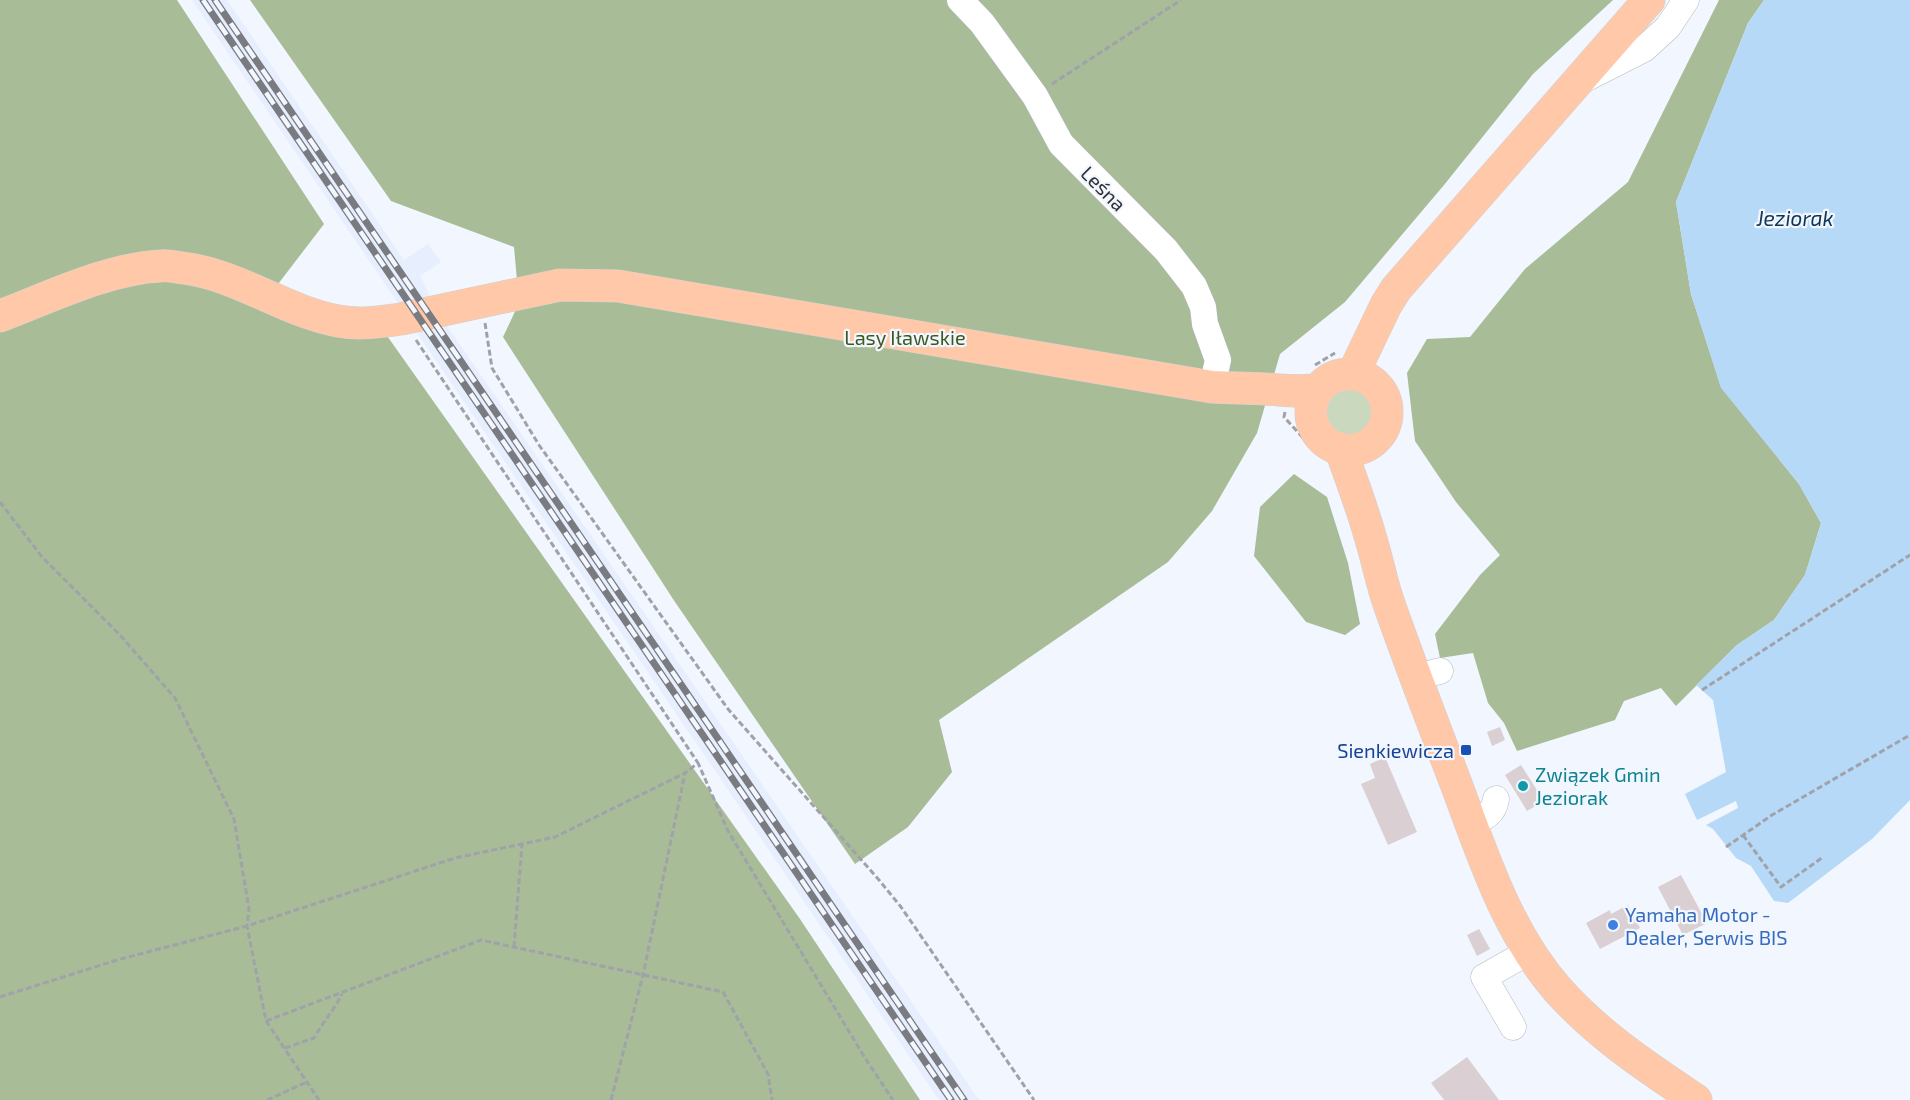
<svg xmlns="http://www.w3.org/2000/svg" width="1910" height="1100" viewBox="0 0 1910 1100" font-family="'Exo 2',sans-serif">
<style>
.built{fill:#e7eefe}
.green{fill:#cad9be}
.forest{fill:#a7bc97}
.water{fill:#b7d9f8}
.building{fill:#dacfd2}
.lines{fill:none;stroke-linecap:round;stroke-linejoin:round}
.minor-casing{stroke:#b5b9c1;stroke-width:27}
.major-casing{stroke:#d2d2d3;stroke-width:33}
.path{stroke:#a0a2a9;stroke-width:3;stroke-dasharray:6 3;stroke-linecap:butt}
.minor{stroke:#fff;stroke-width:26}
.major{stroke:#fec8a9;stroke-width:32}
.rail-casing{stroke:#797b80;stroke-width:7}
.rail{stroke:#f2f6fe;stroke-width:4.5;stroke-dasharray:14;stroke-linecap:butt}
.transit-dot{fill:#1a4fb4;stroke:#f2f6fe;stroke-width:2}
.culture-dot{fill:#0f9aa8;stroke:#f2f6fe;stroke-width:2}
.shop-dot{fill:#3f7fe0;stroke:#f2f6fe;stroke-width:2}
.labels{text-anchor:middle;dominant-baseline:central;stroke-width:4.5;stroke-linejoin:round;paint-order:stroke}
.street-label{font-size:20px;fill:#313236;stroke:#f2f6fe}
.park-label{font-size:20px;fill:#3c5821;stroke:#f2f6fe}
.transit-label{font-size:20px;fill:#164399;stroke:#f2f6fe;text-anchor:end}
.culture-label{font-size:20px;fill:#0d838f;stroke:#f2f6fe;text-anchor:start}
.shop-label{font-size:20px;fill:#366cbe;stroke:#f2f6fe;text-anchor:start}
.water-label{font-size:21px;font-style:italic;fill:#0f3655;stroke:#f2f6fe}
</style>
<rect width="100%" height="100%" fill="#f2f6fe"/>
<!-- built -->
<path class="built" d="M192,0H227L404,260L428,244L441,262L420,276L433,302L402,309Z
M443,320L724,729L979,1100H939L413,327Z"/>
<!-- green -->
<path class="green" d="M1326 412a25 25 0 1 1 50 0a25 25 0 1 1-50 0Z"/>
<!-- forest -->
<path class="forest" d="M0,0H177L324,224L262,305L385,333L800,919L920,1100H0Z
M250,0H1613L1533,74L1444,185L1345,302L1280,354L1257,433L1212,511L1168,562L939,720L952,772L908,827L855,864L675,602L503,337L519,303L514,247L391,201Z
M1719,0H1764L1748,23L1676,202L1691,294L1721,387L1799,484L1821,523L1805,575L1774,620L1737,645L1676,706L1661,688L1624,701L1615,720L1517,751L1504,723L1488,703L1473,653L1440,658L1435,634L1480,575L1500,555L1456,502L1415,441L1407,373L1427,339L1470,337L1525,269L1628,182Z
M1294,474L1327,497L1348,563L1360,624L1345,635L1306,622L1254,556L1260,507Z"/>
<!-- water -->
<path class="water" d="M1764,0H1910V800L1872,839L1788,903L1774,901L1751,866L1736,858L1713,829L1706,825L1738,808L1736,801L1697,820L1685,794L1726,772L1713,700L1696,685L1737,645L1774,620L1805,575L1821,523L1799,484L1721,388L1691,294L1676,202L1748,23Z"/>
<!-- building -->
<path class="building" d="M1500,727L1505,740L1492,746L1487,732Z
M1385,757L1417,832L1388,845L1361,784L1375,778L1370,764Z
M1521,765L1544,801L1527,811L1505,775Z
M1681,875L1707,923L1683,935L1658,887Z
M1628,905L1640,928L1600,949L1586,923L1610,910L1611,914Z
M1479,929L1490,949L1477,956L1467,935Z
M1467,1057L1499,1100H1444L1431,1083Z"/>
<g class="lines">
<defs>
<path id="minor" d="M960,0L982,23L1035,96L1061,144L1166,250L1194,286L1203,307L1205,324L1218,360L1212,387
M1583,80L1644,49L1668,27L1686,0
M1417,677L1440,671
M1471,823C1484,818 1494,814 1496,799
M1513,1027L1484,977L1530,951"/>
<path id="major" d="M0,316C48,298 109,268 161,266C168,265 176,267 183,268C239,275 284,311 338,321C359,325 380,322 401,319L560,285L618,286L1212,387C1230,388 1248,388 1266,389C1285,390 1300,393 1319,389
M1311 412a38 38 0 1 1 76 0a38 38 0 1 1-76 0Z
M1353,374L1386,305L1396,289L1649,0
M1341,450C1351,479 1362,507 1370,536C1377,558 1381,580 1388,601C1410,664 1434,726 1458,789C1484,859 1508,933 1558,990C1598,1035 1647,1067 1696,1100"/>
</defs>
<!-- minor casing -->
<use href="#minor" class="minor-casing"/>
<!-- major casing -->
<use href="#major" class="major-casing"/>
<!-- path -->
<path class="path" d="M1052,84L1181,0
M485,323L492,368L539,445L728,709L879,880L901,907L1034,1100
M416,340L698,763
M1315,365L1335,353
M1285,412L1284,417L1317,453
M0,502L42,557L120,635L175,698L234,819L249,909L247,926L266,1021L481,940L723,992L768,1074L772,1100
M1702,690L1910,555
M1743,835L1781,887L1823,857
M1726,847L1772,815L1910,735
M514,947L522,844
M0,997L117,960L247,926L455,858L555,837L685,773L698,763L728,831L865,1058L893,1100
M266,1021L319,1100
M285,1048L314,1038C323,1022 334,1010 342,994
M267,1100L307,1082
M611,1100L643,975L685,773"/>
<!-- minor -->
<use href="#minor" class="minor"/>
<!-- major -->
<use href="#major" class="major"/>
<defs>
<path id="rail" d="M203,0L951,1100
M215,0L964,1100"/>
</defs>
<!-- rail casing -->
<use href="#rail" class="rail-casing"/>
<!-- rail -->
<use href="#rail" class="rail"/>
</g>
<!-- markers -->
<rect class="transit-dot" x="1460" y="744" width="12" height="12" rx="3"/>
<circle class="culture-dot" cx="1523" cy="786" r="6"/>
<circle class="shop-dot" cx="1613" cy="925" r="6"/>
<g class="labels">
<!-- street labels -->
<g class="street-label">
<text transform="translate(1104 188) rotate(45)">Leśna</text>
</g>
<!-- park labels -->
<g class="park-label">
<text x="905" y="337">Lasy Iławskie</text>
</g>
<!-- transit labels -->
<g class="transit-label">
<text x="1454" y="750">Sienkiewicza</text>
</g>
<!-- culture labels -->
<g class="culture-label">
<text x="1535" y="774">Związek Gmin<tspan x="1535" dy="23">Jeziorak</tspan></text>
</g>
<!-- shop labels -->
<g class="shop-label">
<text x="1625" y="914">Yamaha Motor -<tspan x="1625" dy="23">Dealer, Serwis BIS</tspan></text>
</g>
<!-- water labels -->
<g class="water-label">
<text x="1795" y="217">Jeziorak</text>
</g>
</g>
</svg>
